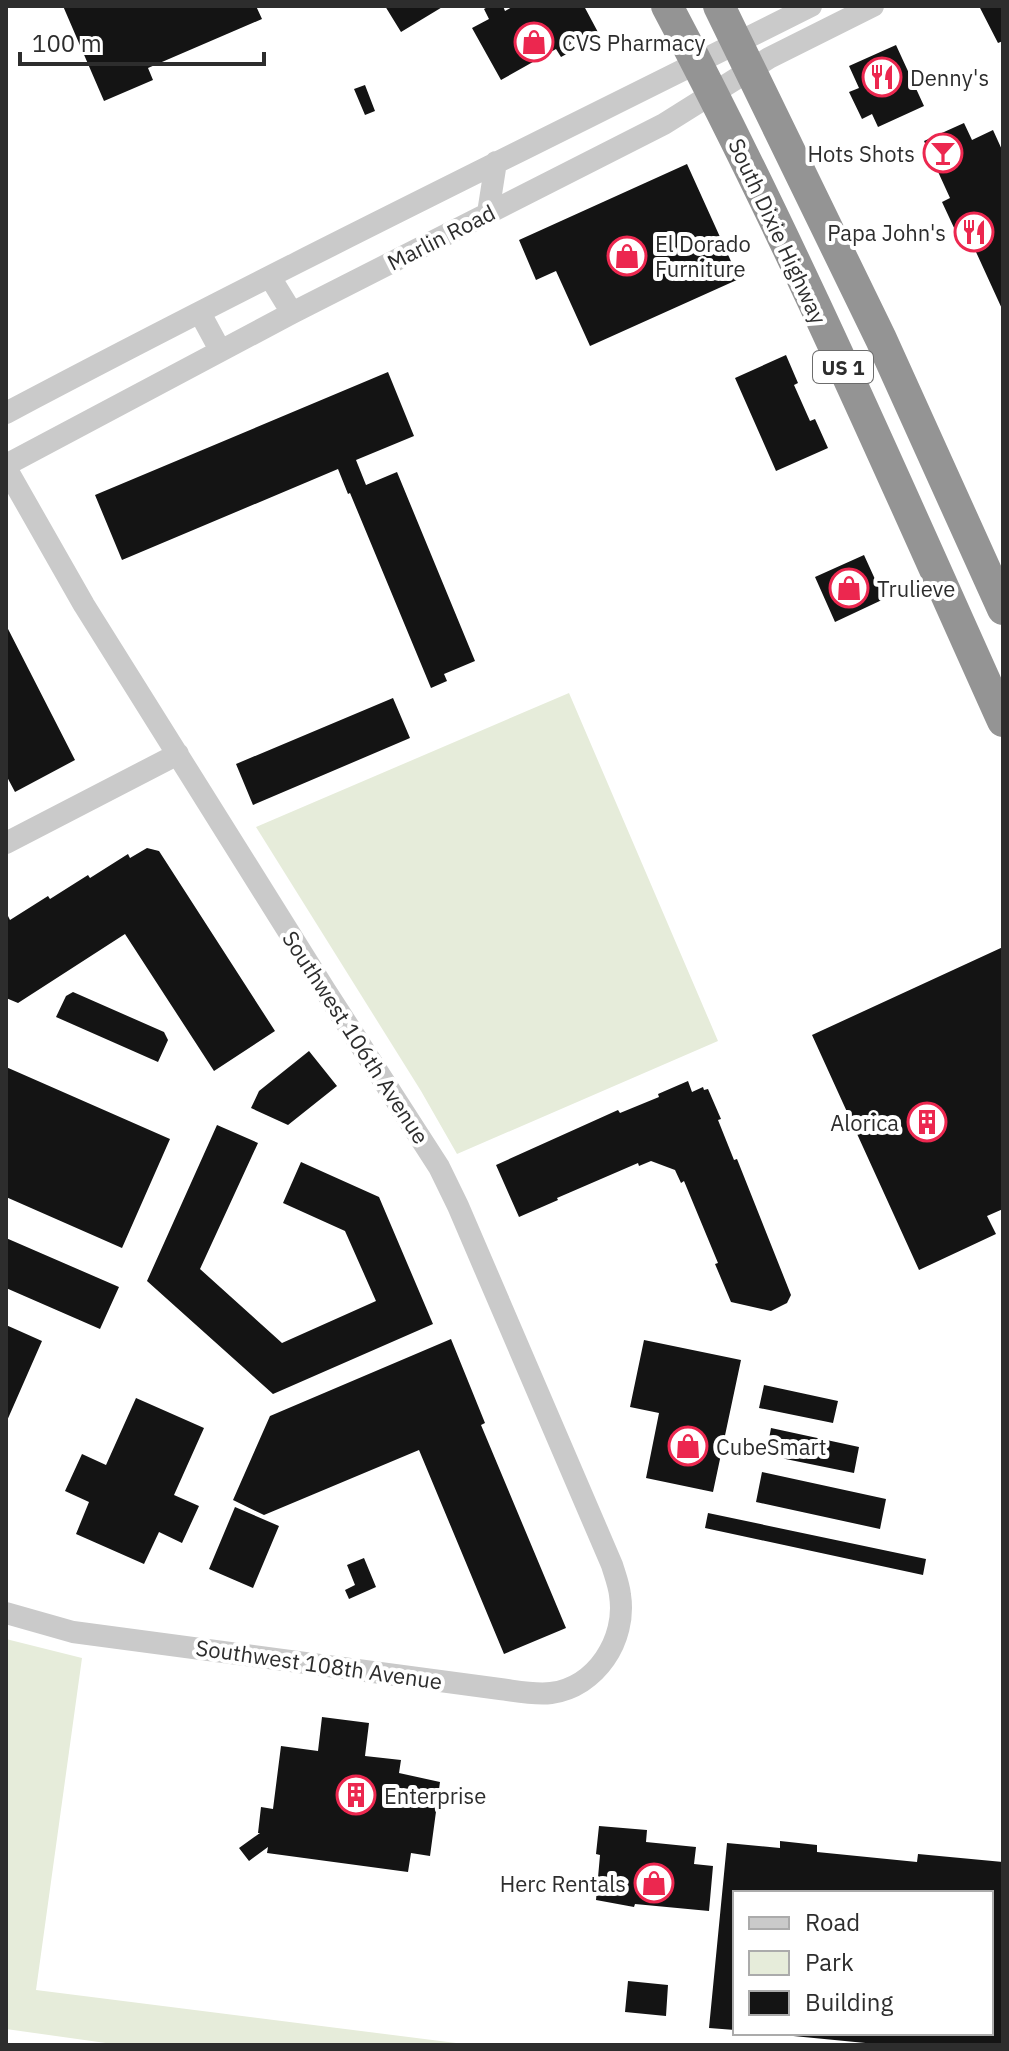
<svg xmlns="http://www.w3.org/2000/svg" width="1009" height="2051" viewBox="0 0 1009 2051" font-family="'IBM Plex Sans',sans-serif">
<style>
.green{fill:#e6ecda}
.building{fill:#141414}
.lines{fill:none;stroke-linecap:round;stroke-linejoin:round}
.minor{stroke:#cacaca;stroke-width:22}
.highway{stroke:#949494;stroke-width:32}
.labels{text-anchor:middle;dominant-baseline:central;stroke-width:8;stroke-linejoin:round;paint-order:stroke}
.shield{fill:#fff;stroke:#6c6c6c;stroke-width:2}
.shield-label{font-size:20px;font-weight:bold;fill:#2d2d2d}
.poi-label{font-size:22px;fill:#2d2d2d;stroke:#fff;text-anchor:start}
.street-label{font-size:22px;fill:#2d2d2d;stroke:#fff}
</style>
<rect width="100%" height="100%" fill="#fff"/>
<!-- green -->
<path class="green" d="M569,693L718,1041L457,1154L421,1091L256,827Z
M6,1639L82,1658L36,1990L472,2045H120L6,2029Z"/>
<!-- building -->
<path class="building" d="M63,6H256L262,19L148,68L153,80L104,101Z
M385,6H444L401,32Z
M489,6H503L505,11L514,6H584L600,36L561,57L556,49L501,80L472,28L489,19L484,9Z
M979,6H1003V41L998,43Z
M896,45L924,106L878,127L872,114L862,119L849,92L859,88L849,66Z
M365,85L375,111L365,115L354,89Z
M964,123L972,140L993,130L1003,152V311L971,241L962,245L942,202L950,198L924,141Z
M687,164L739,279L590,346L556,271L536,280L519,240Z
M786,355L798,383L794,385L810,421L815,419L828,448L776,471L735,378Z
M388,372L414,436L356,460L366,485L397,472L475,661L444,674L447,681L431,688L350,493L348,494L338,469L122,560L95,495Z
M864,555L884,599L835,622L815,577Z
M6,625L75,760L15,792L6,775Z
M393,698L410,738L253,805L236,764Z
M147,848L159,851L275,1031L214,1071L125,934L18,1003L6,998V917L8,916L10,920L48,896L50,899L88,875L90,878L128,854L130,858Z
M1003,947V1209L987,1216L996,1234L919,1270L812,1035Z
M73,992L164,1032L168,1040L158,1062L56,1017L66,996Z
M309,1051L337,1086L288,1125L251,1108L259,1091Z
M6,1067L170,1139L122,1248L6,1197Z
M688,1081L692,1092L703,1087L704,1090L708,1089L721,1119L718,1120L734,1160L737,1159L791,1295L787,1303L771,1311L731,1302L715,1264L718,1263L684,1181L681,1183L675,1170L651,1161L639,1166L638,1163L557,1198L558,1200L519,1217L496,1165L618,1110L620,1113L659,1097L658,1094Z
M217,1125L258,1143L200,1269L282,1343L376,1301L345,1231L283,1203L301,1162L379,1197L433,1324L273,1394L147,1281Z
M6,1238L119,1287L100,1329L6,1288Z
M6,1325L42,1341L6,1423Z
M451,1339L485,1423L481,1425L566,1628L504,1654L419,1450L264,1515L233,1500L270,1416Z
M644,1340L741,1360L713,1492L646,1478L659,1413L630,1407Z
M764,1385L838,1401L833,1423L759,1408Z
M136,1398L204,1428L174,1495L199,1506L182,1543L159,1532L144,1564L76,1534L89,1502L65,1491L82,1454L106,1465Z
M771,1428L859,1447L854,1473L766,1455Z
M762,1472L886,1499L880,1529L756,1502Z
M235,1507L279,1526L253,1588L209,1569Z
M708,1513L926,1559L923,1575L705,1528Z
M364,1558L376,1587L349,1599L345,1590L355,1585L347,1565Z
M322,1717L369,1723L365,1756L401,1760L399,1773L440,1782L430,1856L411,1853L408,1872L267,1853L268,1847L249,1861L239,1848L260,1833H258L261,1807L273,1809L281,1746L318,1751Z
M599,1826L647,1830L646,1842L696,1847L694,1864L713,1866L709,1911L635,1904L634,1907L596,1900L600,1855L596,1854Z
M780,1841L817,1845V1852L917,1862L918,1854L1003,1862V2045H886L783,2035L784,2033H991V1893H735V2030L709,2028L727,1843L780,1848Z
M628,1981L668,1985L666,2016L625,2012Z"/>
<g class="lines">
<!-- minor -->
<path class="minor" d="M488,213L496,162
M270,277L292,313
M200,313L220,350
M6,413C272,272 542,141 811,6
M6,465L292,313L664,124L769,58L873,6
M6,468L84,605L325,990L439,1167L458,1206L612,1565C615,1575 619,1585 620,1595C627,1640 596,1687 551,1693C534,1695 516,1691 500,1689L73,1632L6,1613
M6,843L178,754"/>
<!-- highway -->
<path class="highway" d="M667,6C790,238 895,481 1003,721
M719,6L881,339L1003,609"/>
</g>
<!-- icons -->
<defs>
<symbol id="shop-ring" viewBox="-11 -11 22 22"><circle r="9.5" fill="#fff" stroke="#ec274f" stroke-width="1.5"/><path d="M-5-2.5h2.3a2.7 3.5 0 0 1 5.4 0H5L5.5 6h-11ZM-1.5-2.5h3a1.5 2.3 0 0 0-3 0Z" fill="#ec274f"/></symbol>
<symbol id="restaurant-ring" viewBox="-11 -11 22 22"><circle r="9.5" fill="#fff" stroke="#ec274f" stroke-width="1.5"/><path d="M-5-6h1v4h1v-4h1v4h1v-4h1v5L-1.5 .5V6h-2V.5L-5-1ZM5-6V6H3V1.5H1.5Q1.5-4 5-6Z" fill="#ec274f"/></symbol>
<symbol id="bar-ring" viewBox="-11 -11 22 22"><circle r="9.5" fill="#fff" stroke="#ec274f" stroke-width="1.5"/><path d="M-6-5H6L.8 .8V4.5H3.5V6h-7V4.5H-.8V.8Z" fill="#ec274f"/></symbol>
<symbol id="building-ring" viewBox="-11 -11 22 22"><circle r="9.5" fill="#fff" stroke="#ec274f" stroke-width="1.5"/><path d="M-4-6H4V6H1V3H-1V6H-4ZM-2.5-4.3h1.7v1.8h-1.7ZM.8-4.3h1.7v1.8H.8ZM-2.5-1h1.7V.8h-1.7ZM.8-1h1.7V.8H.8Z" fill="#ec274f"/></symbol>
</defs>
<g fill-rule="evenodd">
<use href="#shop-ring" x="512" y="20" width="44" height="44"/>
<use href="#restaurant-ring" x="860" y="55" width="44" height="44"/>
<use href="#bar-ring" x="921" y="131" width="44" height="44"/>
<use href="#restaurant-ring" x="952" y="210" width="44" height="44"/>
<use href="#shop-ring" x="605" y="234" width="44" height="44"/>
<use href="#shop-ring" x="827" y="566" width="44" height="44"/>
<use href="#building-ring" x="905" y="1100" width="44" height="44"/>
<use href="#shop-ring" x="666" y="1424" width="44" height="44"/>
<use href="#building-ring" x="334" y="1773" width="44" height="44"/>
<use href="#shop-ring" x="632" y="1861" width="44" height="44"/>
</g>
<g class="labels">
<!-- shield labels -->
<rect class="shield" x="813" y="351" width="60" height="32" rx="6"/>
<g class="shield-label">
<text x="843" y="367">US 1</text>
</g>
<!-- poi labels -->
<g class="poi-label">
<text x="562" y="42">CVS Pharmacy</text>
<text x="910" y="77">Denny's</text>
<text x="915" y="153" text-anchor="end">Hots Shots</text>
<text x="946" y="232" text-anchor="end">Papa John's</text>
<text x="655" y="243">El Dorado<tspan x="655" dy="25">Furniture</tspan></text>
<text x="877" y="588">Trulieve</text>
<text x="899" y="1122" text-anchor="end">Alorica</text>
<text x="716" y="1446">CubeSmart</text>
<text x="384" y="1795">Enterprise</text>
<text x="626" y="1883" text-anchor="end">Herc Rentals</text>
</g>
<!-- street labels -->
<g class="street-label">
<text transform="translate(778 231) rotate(65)">South Dixie Highway</text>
<text transform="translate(441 237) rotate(-27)">Marlin Road</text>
<text transform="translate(356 1037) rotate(57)">Southwest 106th Avenue</text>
<text transform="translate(319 1664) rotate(8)">Southwest 108th Avenue</text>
</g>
</g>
<!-- border -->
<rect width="1009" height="2051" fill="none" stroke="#2d2d2d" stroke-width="16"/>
<!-- legend -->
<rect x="733" y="1891" width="260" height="144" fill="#ffffff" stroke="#ababab" stroke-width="2"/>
<rect x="749" y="1917" width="40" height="12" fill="#cacaca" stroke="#ababab" stroke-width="2"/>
<text x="805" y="1931" font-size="24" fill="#2d2d2d">Road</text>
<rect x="749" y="1951" width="40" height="24" fill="#e6ecda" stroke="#ababab" stroke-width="2"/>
<text x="805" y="1971" font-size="24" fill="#2d2d2d">Park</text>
<rect x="749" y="1991" width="40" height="24" fill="#141414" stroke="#ababab" stroke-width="2"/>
<text x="805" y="2011" font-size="24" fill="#2d2d2d">Building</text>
<!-- scale -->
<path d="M20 52v12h244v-12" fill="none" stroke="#2d2d2d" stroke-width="4"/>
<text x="32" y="52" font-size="24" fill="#2d2d2d" stroke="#ffffff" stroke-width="6" paint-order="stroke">100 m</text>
</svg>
